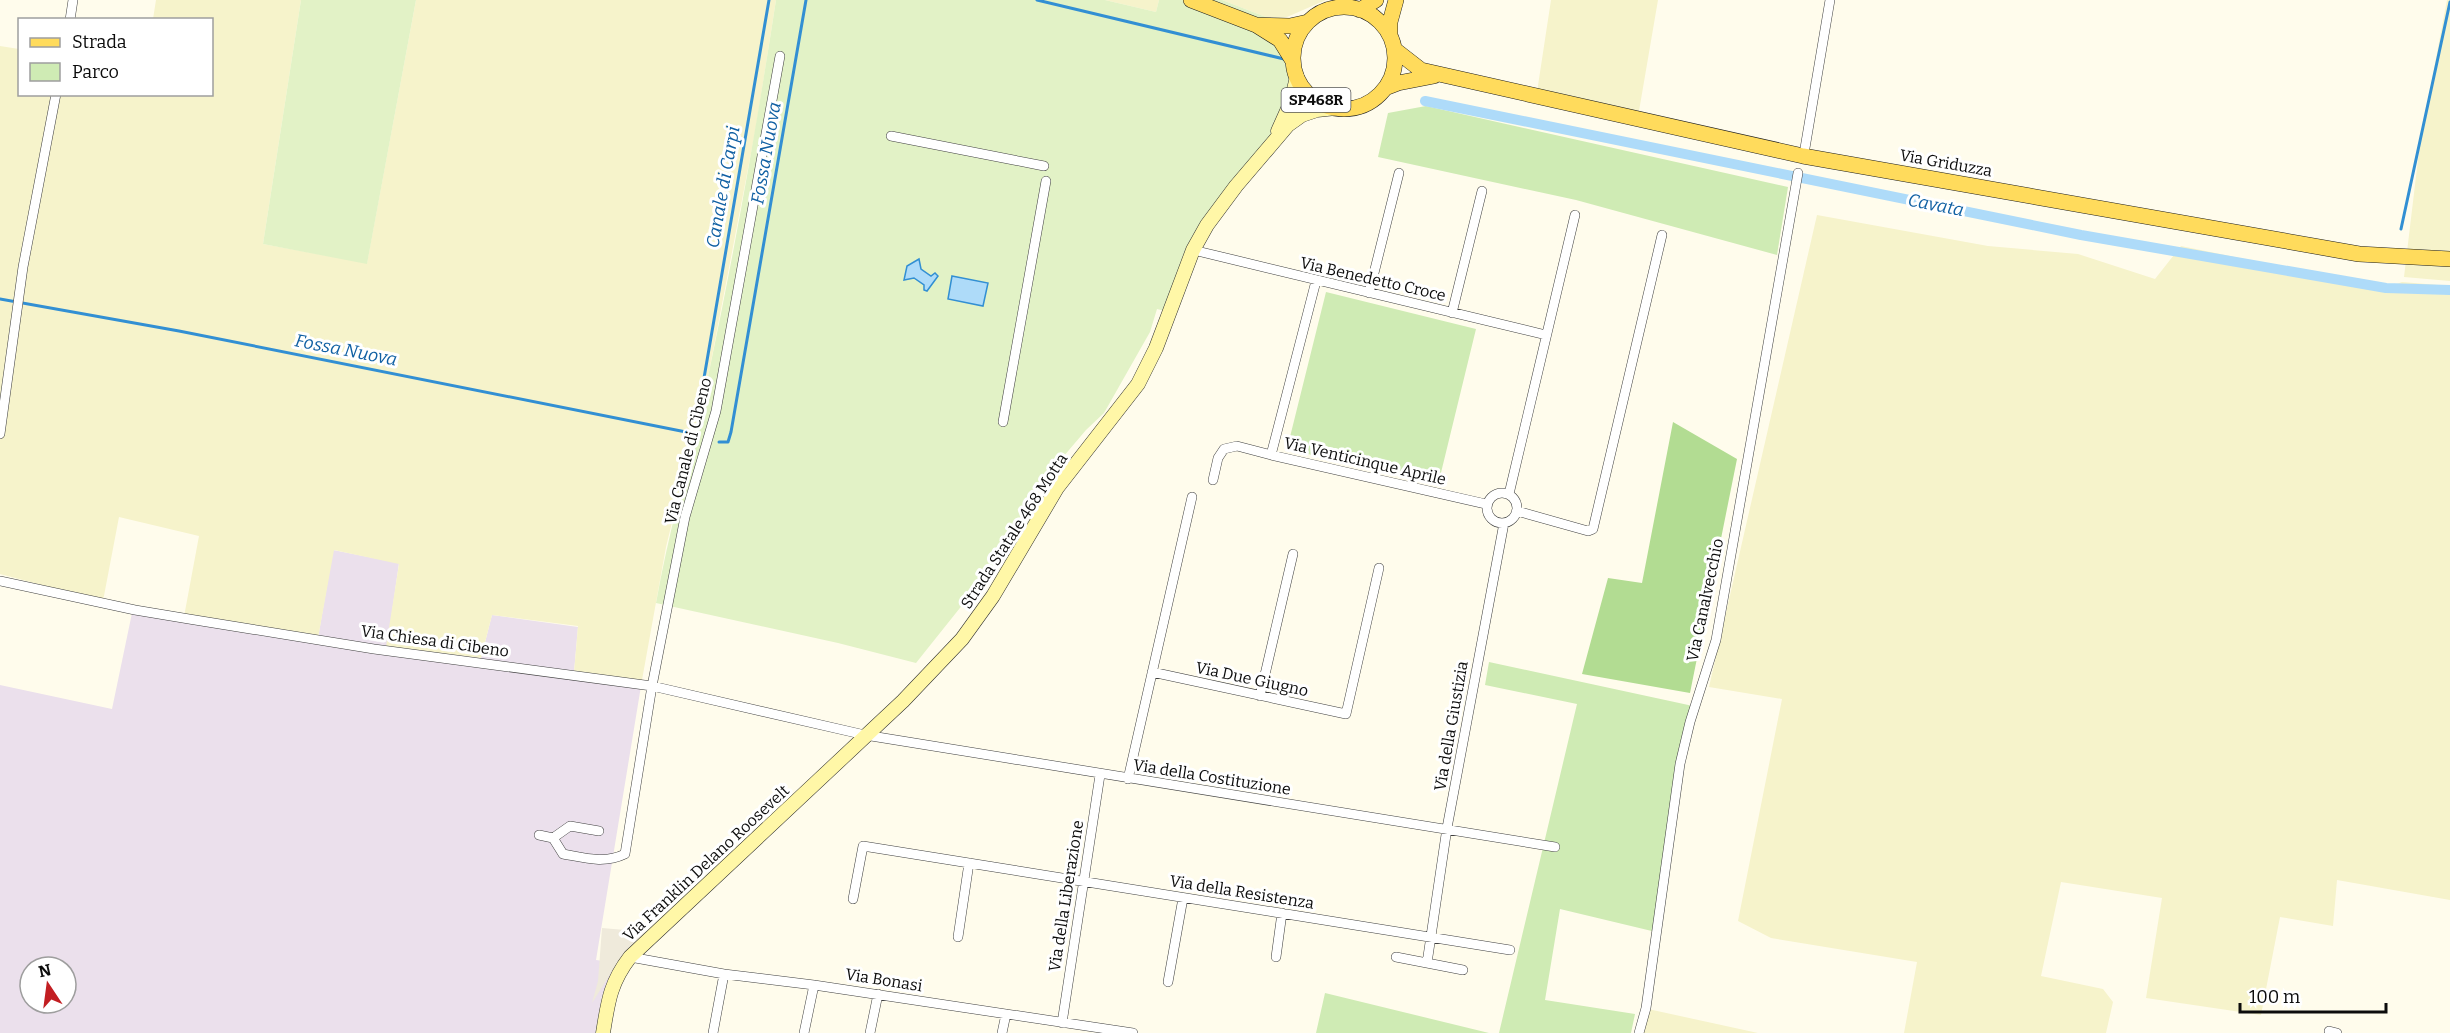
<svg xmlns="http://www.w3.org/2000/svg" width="2450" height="1033" viewBox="0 0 2450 1033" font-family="Bitter,serif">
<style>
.industrial{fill:#ebe0ec;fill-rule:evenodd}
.farmland{fill:#f6f3cb}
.green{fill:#cfebb4}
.forest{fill:#b2dc92}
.pitch{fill:#e2f2c6}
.plaza{fill:#efeadb}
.water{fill:#aedbf9;stroke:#328fd3;stroke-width:1.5}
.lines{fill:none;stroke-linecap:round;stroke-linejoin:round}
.stream{stroke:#328fd3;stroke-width:3}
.canal{stroke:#aedbf9;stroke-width:10}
.street-casing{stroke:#3f3f3f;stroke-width:10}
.secondary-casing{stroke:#2e2e2e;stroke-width:15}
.primary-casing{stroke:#1d1d1d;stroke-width:16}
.street{stroke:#fff;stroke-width:9}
.secondary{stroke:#fff7a7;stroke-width:14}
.primary{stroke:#ffdb5c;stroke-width:15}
.labels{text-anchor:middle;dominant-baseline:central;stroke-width:6;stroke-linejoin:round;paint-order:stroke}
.shield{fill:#fff;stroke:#555;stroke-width:1.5}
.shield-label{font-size:15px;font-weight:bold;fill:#0c0c0c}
.street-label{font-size:16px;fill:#0c0c0c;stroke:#fff}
.water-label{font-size:18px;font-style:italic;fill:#1060a3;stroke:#fff}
</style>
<rect width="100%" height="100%" fill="#fffcec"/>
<!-- industrial -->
<path class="industrial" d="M333,550L399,563L387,647L481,658L492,615L578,627L574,672L642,680L596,960L620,963L602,996L595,1033H0V685L112,709L132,613L318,638ZM30,967H66V1003H30Z"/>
<!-- farmland -->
<path class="farmland" d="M156,0H301L263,244L367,263L416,0H776L756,127L709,372L666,547L642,680L574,673L578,626L492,615L481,658L386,647L399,564L334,550L318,638L183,622L199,536L119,517L103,601L0,574V46L19,49L20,94H212V20L153,19Z
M1105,0H1159L1156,12Z
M1222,0H1326L1287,17L1271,19Z
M1551,0H1658L1639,111L1537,92Z
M2447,0H2450V281L2404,277L2420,143Z
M1817,215L1988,246L2078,254L2155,279L2181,246L2386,288L2402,282L2450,286V900L2337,880L2333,926L2280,917L2261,1015L2146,998L2162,898L2061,882L2041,976L2103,989L2113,1002L2106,1033H1904L1917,962L1771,938L1738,921L1782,699L1709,687Z
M1648,1009L1758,1033H1642Z"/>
<!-- green -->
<path class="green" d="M1426,106L1788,187L1777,255L1576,200L1378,157L1388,113Z
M1326,292L1476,329L1438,485L1287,449Z
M1489,662L1693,706L1656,932L1560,909L1545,1000L1635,1014L1631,1033H1499L1577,704L1485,685Z
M1325,993L1489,1033H1316Z"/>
<!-- forest -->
<path class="forest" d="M1673,422L1737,459L1690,693L1582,674L1608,578L1642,583Z"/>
<!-- pitch -->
<path class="pitch" d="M301,0H416L367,264L263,244Z
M776,0H1105L1156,12L1159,0H1222L1271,19L1290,79L1287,99L1300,119L1204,234L1173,313L1157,309L1150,332L1104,413L1086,430L1035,490L991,569L916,663L838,643L656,603C670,525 692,449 709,372C735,249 757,124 776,0Z"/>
<!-- plaza -->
<path class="plaza" d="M602,928L648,932L623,954L592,1003L598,981Z"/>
<!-- water -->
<path class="water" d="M919,259L921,269L931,276L935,273L938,276L927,291L924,290V285L914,278L904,280L907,266Z
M952,276L988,283L983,306L948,299Z"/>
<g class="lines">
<!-- stream -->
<path class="stream" d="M1037,0L1284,59
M2401,229L2450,2
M0,299L179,331L686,432
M704,378L769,0
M719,442H728L731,432L806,0"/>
<!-- canal -->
<path class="canal" d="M1425,101L2081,235L2386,288L2450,290"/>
<defs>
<path id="street" d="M70,20L73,0
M891,136L1044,166
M1805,148L1830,0
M1193,250L1546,335
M1316,281L1271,455L1486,504
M1369,293L1399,173
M1452,313L1482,191
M1003,422L1046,181
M0,434L23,267L56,94
M1213,480L1218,458L1224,449L1237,446L1271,455
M1487 508a15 15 0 1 1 30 0a15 15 0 1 1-30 0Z
M1509,494L1575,215
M1517,511L1588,531L1593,529L1662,235
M0,581L135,610L189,619L374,649L652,686L865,735L1555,847
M1152,672L1346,714L1379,568
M1260,696L1293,554
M1128,779L1192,497
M539,835L553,838L563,854C585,858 604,864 625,854L652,686L685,517L716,411L780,56
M553,838L570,826L599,831
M853,899L863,846L1510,950
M958,937L969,863
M630,957L724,974L814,985L1133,1033
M1276,957L1282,913
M1396,957L1463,970
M1427,963L1447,828L1504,523
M1168,982L1183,898
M1062,1023L1100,775
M2329,1031L2337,1033
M713,1033L724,974
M804,1033L814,985
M870,1033L878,994
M1002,1033L1006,1014
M1639,1033L1646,1008L1680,764L1690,722L1716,640L1798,173"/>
<path id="secondary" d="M1278,131L1291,102L1297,77
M603,1033C608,1002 610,983 630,957L903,701L962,639L993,596L1057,488L1138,384L1156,348L1193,250L1207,225L1236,186L1288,125L1302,115L1317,110L1336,108"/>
<path id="primary" d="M1191,0L1256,25L1280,40L1293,61
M1293 58a51 51 0 1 1 102 0a51 51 0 1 1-102 0Z
M1360,10L1376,0
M1257,25L1290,26L1308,22
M1390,36V22L1396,0
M1394,49L1421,70L1803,156L2359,254L2450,259
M1385,88L1398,83L1434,76"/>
</defs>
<!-- street casing -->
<use href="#street" class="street-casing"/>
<!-- secondary casing -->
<use href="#secondary" class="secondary-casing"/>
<!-- primary casing -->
<use href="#primary" class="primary-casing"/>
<!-- street -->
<use href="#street" class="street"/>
<!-- secondary -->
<use href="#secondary" class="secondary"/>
<!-- primary -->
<use href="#primary" class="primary"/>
</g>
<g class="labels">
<!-- shield labels -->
<rect class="shield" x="1281.5" y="88" width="69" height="24" rx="4.5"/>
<g class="shield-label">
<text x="1316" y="100">SP468R</text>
</g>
<!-- street labels -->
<g class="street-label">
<text transform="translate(1946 163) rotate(10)">Via Griduzza</text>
<text transform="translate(1373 279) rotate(13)">Via Benedetto Croce</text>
<text transform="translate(688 451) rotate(-76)">Via Canale di Cibeno</text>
<text transform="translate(1365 461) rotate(13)">Via Venticinque Aprile</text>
<text transform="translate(1014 531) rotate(-57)">Strada Statale 468 Motta</text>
<text transform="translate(1705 600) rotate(-78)">Via Canalvecchio</text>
<text transform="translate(435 641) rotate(8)">Via Chiesa di Cibeno</text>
<text transform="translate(1252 679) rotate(12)">Via Due Giugno</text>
<text transform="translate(1451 726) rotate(-80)">Via della Giustizia</text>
<text transform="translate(1212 777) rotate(9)">Via della Costituzione</text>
<text transform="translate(706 863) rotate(-43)">Via Franklin Delano Roosevelt</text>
<text transform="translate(1242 892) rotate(9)">Via della Resistenza</text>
<text transform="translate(1066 896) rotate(-81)">Via della Liberazione</text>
<text transform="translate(884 980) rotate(9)">Via Bonasi</text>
</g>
<!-- water labels -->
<g class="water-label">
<text transform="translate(766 153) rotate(-80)">Fossa Nuova</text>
<text transform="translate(723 187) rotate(-80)">Canale di Carpi</text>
<text transform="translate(1936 205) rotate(11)">Cavata</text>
<text transform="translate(346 350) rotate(11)">Fossa Nuova</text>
</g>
</g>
<!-- legend -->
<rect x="18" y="18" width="195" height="78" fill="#ffffff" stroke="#9e9e9e" stroke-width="1.5"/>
<rect x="30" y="38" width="30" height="9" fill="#ffdb5c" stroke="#9e9e9e" stroke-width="1.5"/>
<text x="72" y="48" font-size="18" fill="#0c0c0c">Strada</text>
<rect x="30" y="63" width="30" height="18" fill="#cfebb4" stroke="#9e9e9e" stroke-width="1.5"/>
<text x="72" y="78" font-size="18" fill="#0c0c0c">Parco</text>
<!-- north arrow -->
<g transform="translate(48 985) rotate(347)"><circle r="28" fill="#ffffff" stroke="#9e9e9e" stroke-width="1.5"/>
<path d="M0-4.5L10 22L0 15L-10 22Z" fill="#c21e22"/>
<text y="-9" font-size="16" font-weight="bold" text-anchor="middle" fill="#0c0c0c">N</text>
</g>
<!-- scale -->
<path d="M2240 1003v9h146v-9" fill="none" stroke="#0c0c0c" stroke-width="3"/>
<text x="2249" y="1003" font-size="18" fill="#0c0c0c" stroke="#ffffff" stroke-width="4.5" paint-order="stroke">100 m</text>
</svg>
